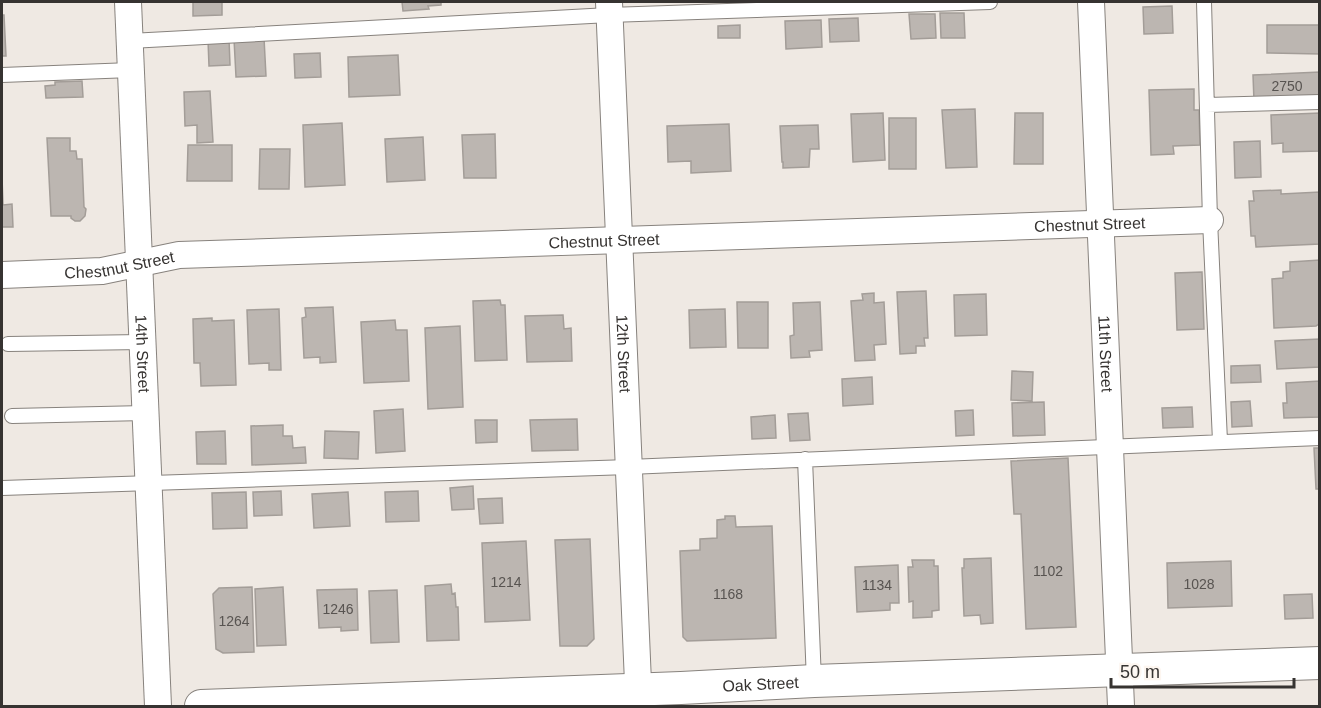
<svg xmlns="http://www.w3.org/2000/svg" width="1321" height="708" viewBox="0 0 1321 708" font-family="Arial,sans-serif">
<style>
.building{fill:#bcb6b1;stroke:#a39d98;stroke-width:1.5}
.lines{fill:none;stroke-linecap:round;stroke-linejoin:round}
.service-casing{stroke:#87827d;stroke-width:16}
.minor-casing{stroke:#87827d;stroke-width:28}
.tertiary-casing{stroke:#87827d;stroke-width:34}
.service{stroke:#fff;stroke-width:14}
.minor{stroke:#fff;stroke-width:26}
.tertiary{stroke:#fff;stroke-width:32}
.labels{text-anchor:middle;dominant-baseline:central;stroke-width:4.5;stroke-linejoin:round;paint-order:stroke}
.number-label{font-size:14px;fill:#585451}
.street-label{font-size:16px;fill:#363331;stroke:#fdf6f0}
</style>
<rect width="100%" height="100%" fill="#efe9e3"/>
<!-- building -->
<path class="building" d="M193,2H222V15L193,16Z
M402,2H441V5L428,6L429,9L403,11Z
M1172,6L1173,33L1144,34L1143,7Z
M940,13H964L965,38H941Z
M909,14H935L936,38L911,39Z
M2,15H4L6,56H2Z
M858,18L859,41L830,42L829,19Z
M821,20L822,47L786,49L785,21Z
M740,25V38H718V26Z
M1267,25H1320V54L1267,53Z
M264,38L266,76L236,77L234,39Z
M229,39L230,65L209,66L208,40Z
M320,53L321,77L295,78L294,54Z
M398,55L400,95L349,97L348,57Z
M1320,72V98L1254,101L1253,75Z
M82,81L83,97L46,98L45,86L55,85V82Z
M1194,89V110H1199L1200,145L1173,146L1174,154L1151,155L1149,90Z
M210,91L213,142L197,143V125L185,126L184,92Z
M975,109L977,167L946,168L942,110Z
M883,113L885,160L853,162L851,114Z
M1015,113H1043V164H1014Z
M1320,113V151L1283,152V143L1272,144L1271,115Z
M889,118H916V169H889Z
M342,123L345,185L305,187L303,125Z
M729,124L731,171L691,173V161L668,162L667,126Z
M818,125L819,149H810L809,167L783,168V162H782L780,126Z
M495,134L496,178H464L462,135Z
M423,137L425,180L387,182L385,139Z
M47,138H70V151H76L77,159H82L84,207L86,209L85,216L80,221H75L71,218V216H51Z
M1260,141L1261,177L1235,178L1234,142Z
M188,145H232V181H187Z
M260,149H290L289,189H259Z
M2,177L3,205L12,204L13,227H2Z
M1281,190V194L1320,192V244L1256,247L1255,236H1251L1249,201H1254L1253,191Z
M1320,260V323L1316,326L1274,328L1272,279L1283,278V272L1290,271V262Z
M1202,272L1204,329L1177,330L1175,273Z
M926,291L928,338H924L925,346H916V353L900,354L897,292Z
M874,293V303L884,302L886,344L874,345L875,360L855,361L851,301L863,300L862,294Z
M986,294L987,335L955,336L954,295Z
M500,300L501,305H505L507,360L475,361L473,301Z
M737,302H768V348H738Z
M820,302L822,350L809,351L810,357L791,358L790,336L794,335L793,303Z
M333,307L336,362L320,363V357L304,358L302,318L306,317L305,308Z
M279,309L281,370H269V363L249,364L247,310Z
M725,309L726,347L690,348L689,310Z
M563,315L564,329L571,328L572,361L527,362L525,316Z
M212,318V321L234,320L236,385L201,386L200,363H194L193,319Z
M395,320L396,330H407L409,381L364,383L361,322Z
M460,326L463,407L428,409L425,328Z
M1320,339V367L1277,369L1275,341Z
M1260,365L1261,382L1231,383V366Z
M1012,371L1033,372L1032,401L1011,400Z
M872,377L873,404L843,406L842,379Z
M1320,381V417L1284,418L1283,403H1287L1286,383Z
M1250,401L1252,426L1232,427L1231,402Z
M1044,402L1045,435L1013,436L1012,403Z
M1192,407L1193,427L1163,428L1162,408Z
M403,409L405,451L376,453L374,411Z
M973,410L974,435L956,436L955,411Z
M808,413L810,440L790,441L788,414Z
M775,415L776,438L752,439L751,417Z
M577,419L578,450L532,451L530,420Z
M475,420H497V442L476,443Z
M283,425V436H292L293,448L305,447L306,463L252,465L251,426Z
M225,431L226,464H197L196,432Z
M325,431L359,432L358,459L324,458Z
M1314,448H1320V489H1316Z
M1068,458L1076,627L1026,629L1021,514H1014L1011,461Z
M473,486L474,509L452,510L450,488Z
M281,491L282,515L254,516L253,492Z
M418,491L419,521L386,522L385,492Z
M246,492L247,528L213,529L212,493Z
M348,492L350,526L314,528L312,494Z
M502,498L503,523L480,524L478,499Z
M725,516H735L736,527L772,526L776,638L687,641L683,637L680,551L700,550V539L717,538V520L725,519Z
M590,539L594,639L587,646H560L555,540Z
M526,541L530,620L485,622L482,543Z
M991,558L993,623L981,624L980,615L964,616L962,568H964V559Z
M912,560H934V566H938L939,610L932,611V617L913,618V601L909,602L908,567H913Z
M1231,561L1232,606L1168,608L1167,563Z
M898,565L899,603H890V610L857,612L855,567Z
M451,584L452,594L455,593L456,607H458L459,640L427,641L425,586Z
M252,587L254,652L223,653L216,649L213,594L219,588Z
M283,587L286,645L257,646L255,589Z
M357,589L358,630L341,631V627L319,628L317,590Z
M397,590L399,642L371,643L369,591Z
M1312,594L1313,618L1285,619L1284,595Z"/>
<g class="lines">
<defs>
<path id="service" d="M1204,2L1210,220L1220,441
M130,41L609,15L990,2
M2,75L131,70
M1207,105L1320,102
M8,344L142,342
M12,416L145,413
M805,459L814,681
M2,488L629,467L1320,438"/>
<g id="minor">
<path id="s1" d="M128,2L158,706"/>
<path id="s2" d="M609,2L639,706"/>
<path id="s3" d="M1091,2L1121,706"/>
<path id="s4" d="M2,275L102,271L179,255L1210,220"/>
</g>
<g id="tertiary">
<path id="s5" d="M201,706L681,688L814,681L1320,663"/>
</g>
</defs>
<!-- service casing -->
<use href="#service" class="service-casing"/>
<!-- minor casing -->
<use href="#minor" class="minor-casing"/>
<!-- tertiary casing -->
<use href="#tertiary" class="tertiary-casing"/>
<!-- service -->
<use href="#service" class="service"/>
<!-- minor -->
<use href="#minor" class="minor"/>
<!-- tertiary -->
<use href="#tertiary" class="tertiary"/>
</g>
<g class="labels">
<!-- number labels -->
<g class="number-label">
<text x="1287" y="86">2750</text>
<text x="1048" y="571">1102</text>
<text x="506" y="582">1214</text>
<text x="1199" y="584">1028</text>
<text x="877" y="585">1134</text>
<text x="728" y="594">1168</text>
<text x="338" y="609">1246</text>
<text x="234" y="621">1264</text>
</g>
<!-- street labels -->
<g class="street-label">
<text stroke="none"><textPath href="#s4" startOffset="1090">Chestnut Street</textPath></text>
<text stroke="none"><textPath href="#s4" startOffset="604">Chestnut Street</textPath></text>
<text stroke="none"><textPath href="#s4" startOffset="118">Chestnut Street</textPath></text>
<text stroke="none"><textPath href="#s1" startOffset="352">14th Street</textPath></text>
<text stroke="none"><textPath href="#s2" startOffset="352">12th Street</textPath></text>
<text stroke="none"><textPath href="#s3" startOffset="352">11th Street</textPath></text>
<text stroke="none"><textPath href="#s5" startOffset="560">Oak Street</textPath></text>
</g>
</g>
<!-- border -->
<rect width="1321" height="708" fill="none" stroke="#363331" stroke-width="6"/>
<!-- scale -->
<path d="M1111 678v9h183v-9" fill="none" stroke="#363331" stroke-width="3"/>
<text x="1120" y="678" font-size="18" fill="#363331" stroke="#fdf6f0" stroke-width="4.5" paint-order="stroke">50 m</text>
</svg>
